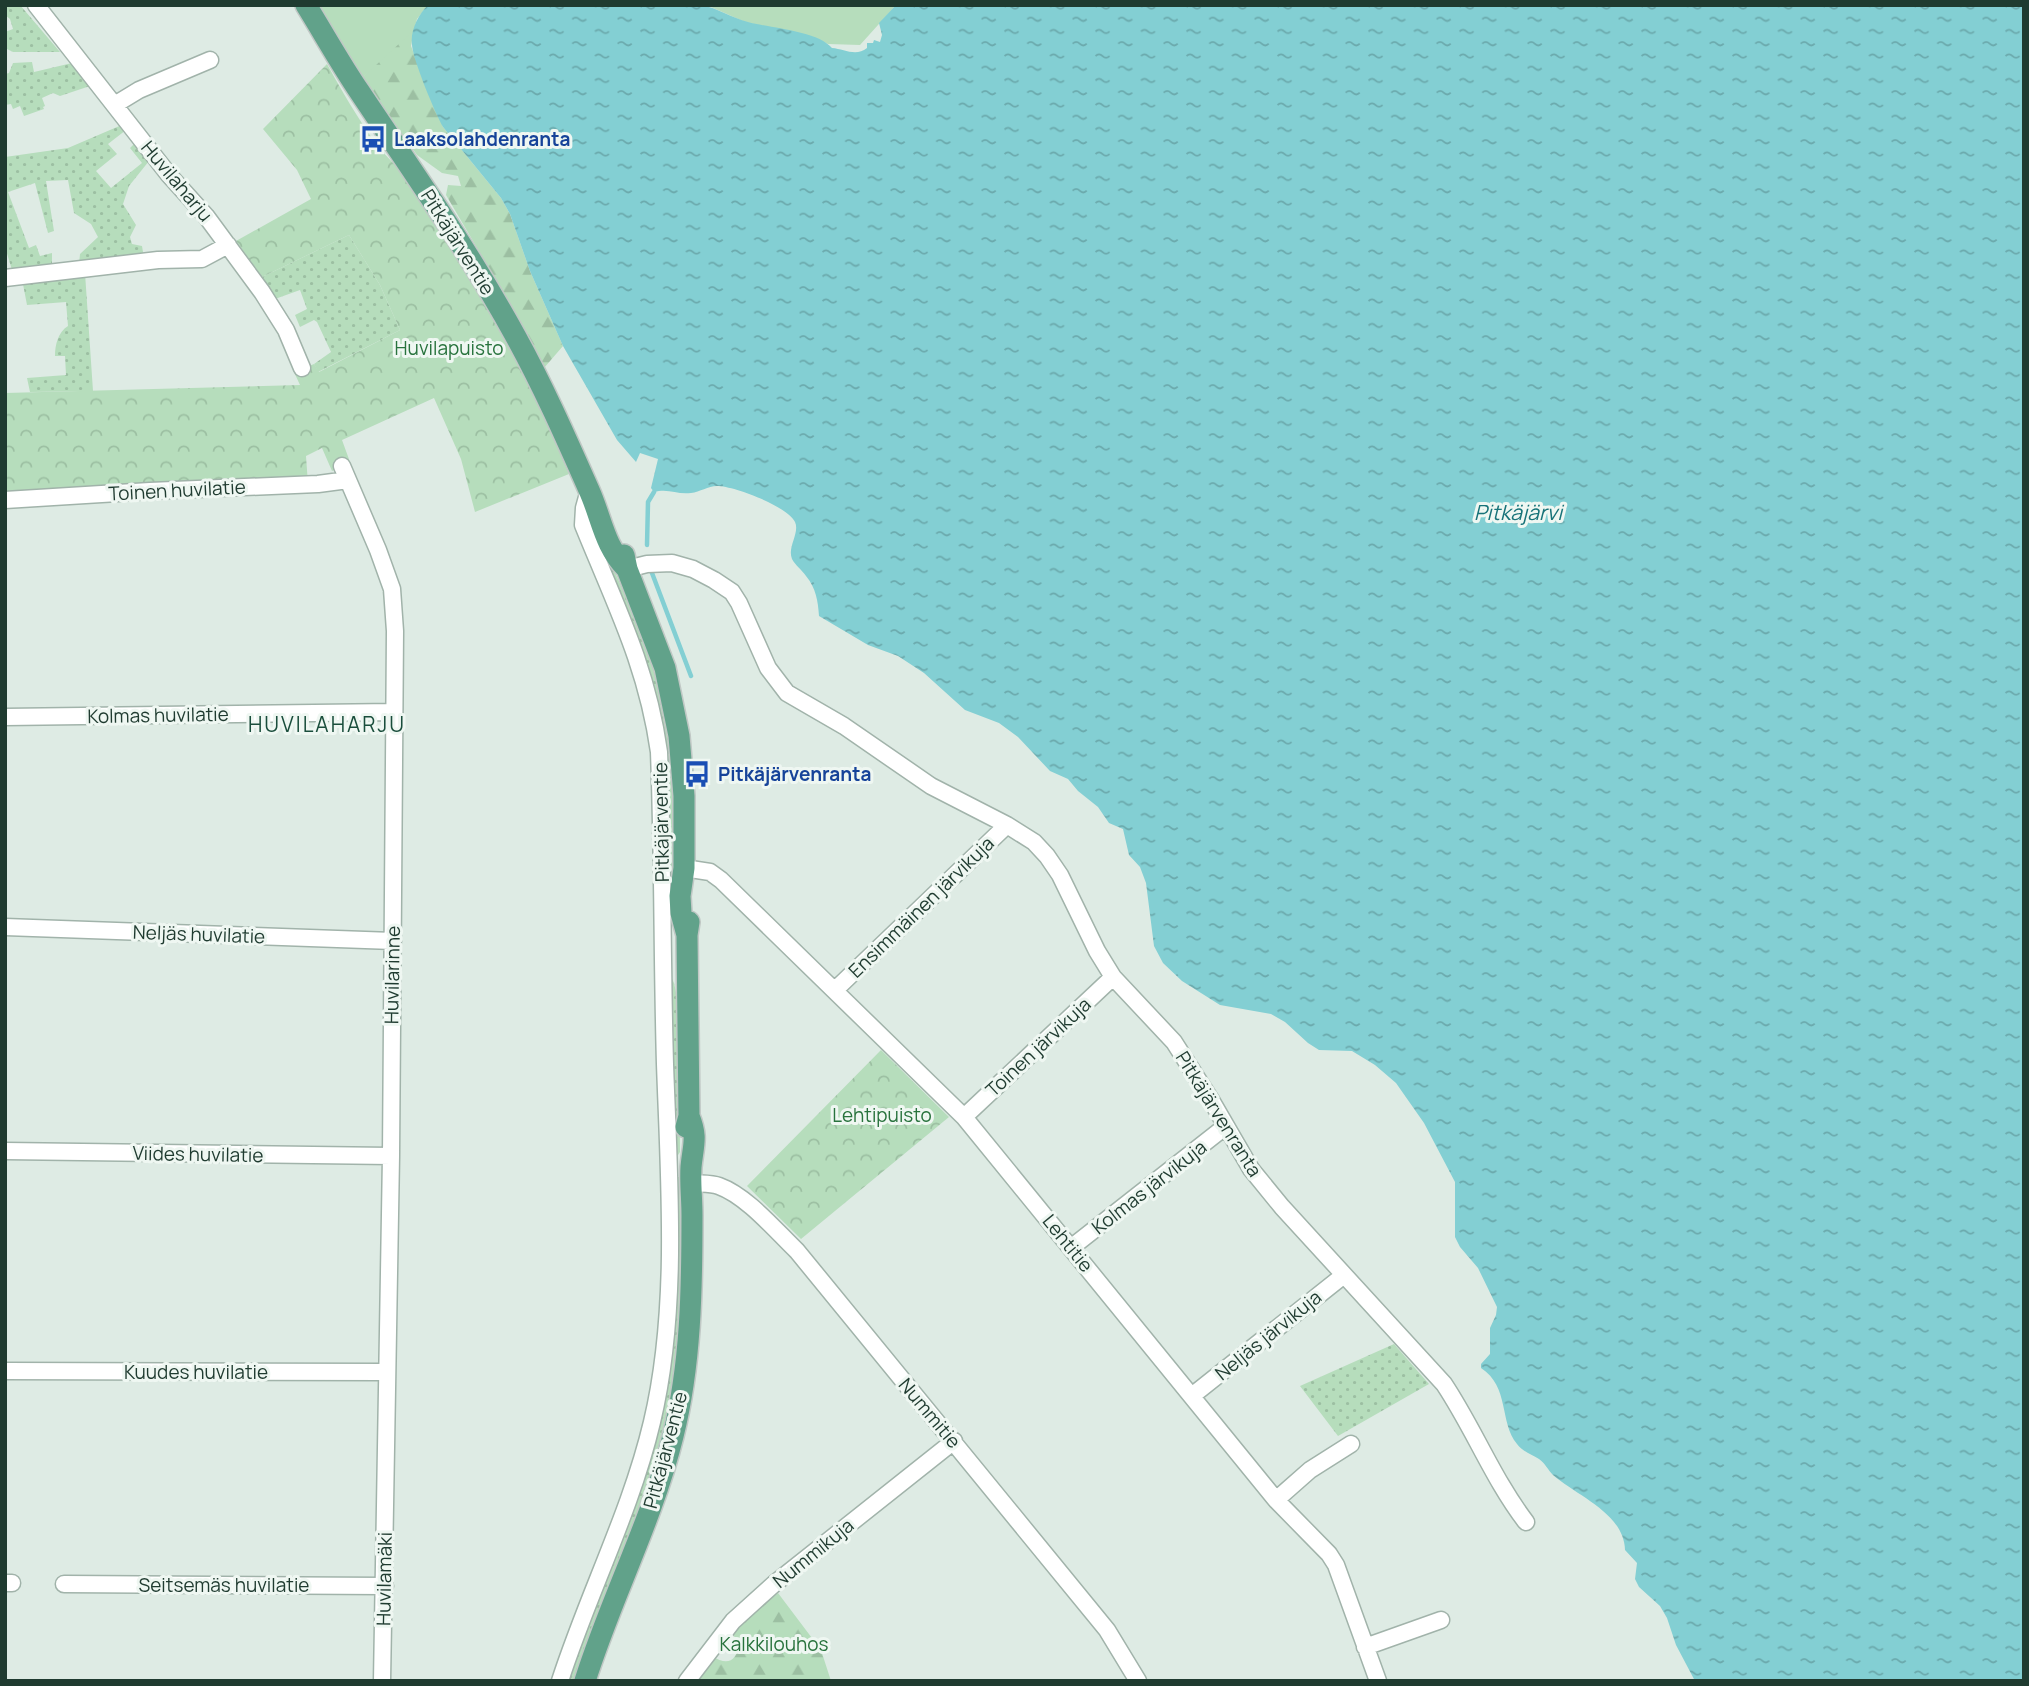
<svg xmlns="http://www.w3.org/2000/svg" width="2029" height="1686" viewBox="0 0 2029 1686" font-family="Manrope,sans-serif">
<style>
.grass{fill:url(#grass-dots)}
.forest{fill:url(#forest-firs)}
.park{fill:url(#park-crowns)}
.pitch{fill:#b6ddbc}
.water{fill:url(#water-ripples)}
.lines{fill:none;stroke-linecap:round;stroke-linejoin:round}
.stream{stroke:#83cfd3;stroke-width:4.5}
.street-casing{stroke:#a1b3aa;stroke-width:19}
.primary-casing{stroke:#c0c8c5;stroke-width:24}
.street{stroke:#fff;stroke-width:16}
.primary{stroke:#61a28a;stroke-width:21}
.labels{text-anchor:middle;dominant-baseline:central;stroke-width:6;stroke-linejoin:round;paint-order:stroke}
.transit-label{font-size:19px;font-weight:bold;fill:#164399;stroke:#eff7f2;text-anchor:start}
.street-label{font-size:19px;fill:#1f3b30;stroke:#eff7f2}
.park-label{font-size:19px;fill:#28733d;stroke:#eff7f2}
.water-label{font-size:21px;font-style:italic;fill:#177379;stroke:#eff7f2}
.neighbourhood-label{font-size:21px;letter-spacing:2px;fill:#1a4e3c;stroke:#eff7f2}
</style>
<defs>
<pattern id="grass-dots" width="8" height="8" patternUnits="userSpaceOnUse" patternTransform="scale(1.75)"><rect width="8" height="8" fill="#b6ddbc"/><path d="M2 2h.1M6 6h.1" fill="none" stroke="#9cbfa2" stroke-width="1.8" stroke-linecap="round"/></pattern>
<pattern id="forest-firs" width="22" height="20" patternUnits="userSpaceOnUse" patternTransform="scale(1.75)"><rect width="22" height="20" fill="#b6ddbc"/><path d="M5 1l3.5 6h-7zM16 11l3.5 6h-7z" fill="#9cbfa2"/></pattern>
<pattern id="park-crowns" width="20" height="18" patternUnits="userSpaceOnUse" patternTransform="scale(1.75)"><rect width="20" height="18" fill="#b6ddbc"/><path d="M2 6a3 3 0 1 1 6 0M12 15a3 3 0 1 1 6 0" fill="none" stroke="#9cbfa2"/></pattern>
<pattern id="water-ripples" width="26" height="14" patternUnits="userSpaceOnUse" patternTransform="scale(1.75)"><rect width="26" height="14" fill="#83cfd3"/><path d="M2 4q2-2 4 0t4 0M15 11q2-2 4 0t4 0" fill="none" stroke="#6ba9ac"/></pattern>
</defs>
<rect width="100%" height="100%" fill="#deebe4"/>
<!-- grass -->
<path class="grass" d="M5,5H20L60,52H13L5,48V32L13,29L10,19L5,15Z
M32,62L34,72L72,63L90,86L60,96L53,93L42,98L45,106L43,107L44,109L24,116L20,106L13,109L11,104L5,105V74L9,73L13,63Z
M124,124L126,130L108,144L117,154L96,171L111,188L142,163L130,148L136,142L149,161L129,186L123,204L136,225L130,237L132,244L142,246L144,258L79,264L80,254L98,237L91,224L74,213L68,180L46,181L54,231L48,233L35,183L8,192L29,248L36,245L40,256L52,253V266L12,270L5,247V157L68,148Z
M349,235L380,285L400,330L318,372L314,364L331,352L317,322L314,320L300,327L295,315L307,309L300,290L275,299L262,277Z
M85,273L93,391L30,392L27,378L66,375L65,356H55C55,345 58,332 68,326L66,302L27,305L22,279Z
M607,555C633,612 658,668 670,730C680,785 675,845 675,901L665,902L662,745L601,558Z
M666,909H672L670,975L674,983L679,1006L680,1152L678,1155H676Z
M676,1177H679L682,1218V1270L678,1365L663,1448L575,1681H565L648,1461Z
M1394,1344L1429,1384L1338,1436L1300,1386Z"/>
<!-- forest -->
<path class="forest" d="M408,28L414,30L411,46L443,127L501,198L510,214L530,271L563,346L544,368L524,328L446,195L448,185L461,186L458,176L442,173L417,155L362,78Z
M778,1593L821,1650L831,1681H693L712,1656C727,1666 737,1662 739,1643L731,1632Z"/>
<!-- park -->
<path class="park" d="M327,64C342,91 358,119 377,145C385,156 397,165 405,177C467,271 526,369 569,474L475,512L461,459L434,398L342,440L350,462L332,471L322,448L306,456L308,484L5,497V393L300,385L294,372L314,364L319,372L400,330L380,285L349,235L262,277L236,241L311,199L297,170L263,129Z
M881,1050L949,1117L801,1239L747,1186Z"/>
<!-- pitch -->
<path class="pitch" d="M315,5H428L417,19L414,30L362,78Z
M701,5H896L860,45L828,44L813,37L745,22L711,7Z"/>
<!-- water -->
<path class="water" d="M428,5H701C718,8 732,18 748,22C770,28 818,31 832,48C844,49 856,57 867,48V43H873L874,40L880,42L882,35L879,23L896,5H2024V1681H1695L1676,1645L1667,1618L1660,1606L1639,1587L1635,1579L1637,1563L1625,1550C1624,1513 1577,1496 1553,1475C1548,1470 1545,1463 1539,1459C1531,1454 1523,1452 1517,1444C1499,1422 1510,1387 1481,1368V1364L1490,1354V1328L1496,1315L1497,1307L1478,1268L1460,1247L1455,1237V1182L1424,1123L1396,1083L1375,1065L1352,1051L1319,1050L1308,1043L1285,1022L1271,1014L1220,1005L1182,981L1163,963L1154,946L1146,883L1140,867L1129,855L1123,829L1109,823L1098,807L1078,791L1068,779L1050,771L1018,737L999,723L965,710L924,673L898,656L868,645L819,616C818,601 816,588 806,576C802,570 795,565 792,559C787,547 800,533 795,522C787,506 734,486 717,486C708,486 700,492 691,493C677,495 669,488 654,492L651,488L658,459L640,453L636,462L617,440L563,346L530,271L510,214L501,198L443,127C435,113 413,60 412,45C410,31 418,15 428,5Z"/>
<g class="lines">
<!-- stream -->
<path class="stream" d="M647,545L648,502L654,492
M652,573L691,676"/>
<defs>
<path id="street" d="M36,5L169,175L206,216L262,292L286,330L302,368
M116,104L139,90L210,60
M5,278L158,260L202,259L228,245
M342,466L378,550L392,589L395,631L391,1156L382,1681
M5,500L150,491L318,484L348,480
M627,569L647,564L672,563L693,569L714,580L732,592L739,603L768,668L787,693L844,726L931,786L1007,825L1034,842L1047,856L1060,875L1097,951L1113,977L1174,1042L1211,1100L1251,1169L1282,1207L1444,1384C1474,1429 1493,1479 1526,1522
M5,717L394,712
M684,868L710,872L721,880L964,1117L1276,1500L1329,1554L1336,1565L1378,1681
M5,927L393,941
M835,990L1007,825
M964,1117L1113,977
M5,1151L391,1156
M691,1183C701,1184 711,1183 719,1186C747,1196 776,1231 797,1251L1107,1630L1138,1681
M1072,1247L1226,1126
M5,1371L387,1372
M1193,1395L1344,1275
M1276,1500L1310,1470L1351,1444
M5,1583H12
M64,1584L385,1586
M1365,1647L1441,1620
M560,1681C588,1594 631,1511 652,1422C679,1309 669,1180 665,1064C662,960 663,856 659,752C647,666 615,604 583,525L584,508L589,490
M687,1681L733,1621L774,1584L954,1441"/>
<path id="primary" d="M306,5C324,34 340,63 359,91C413,172 469,251 516,337C543,386 566,438 589,490C602,519 604,546 627,569
M624,555L627,569L665,668L679,736L684,796V868L680,896L681,913L687,935
M686,1127L689,1116L687,935L689,922
M585,1681C611,1598 652,1521 673,1436C691,1364 692,1289 692,1215C692,1199 690,1183 691,1167C693,1145 698,1138 689,1116"/>
</defs>
<!-- street casing -->
<use href="#street" class="street-casing"/>
<!-- primary casing -->
<use href="#primary" class="primary-casing"/>
<!-- street -->
<use href="#street" class="street"/>
<!-- primary -->
<use href="#primary" class="primary"/>
</g>
<!-- icons -->
<defs>
<symbol id="bus-bare" viewBox="-9 -9 18 18"><path d="M-5-6H5V4H4V6H2V4H-2V6H-4V4H-5ZM-3.5-4V0h7V-4ZM-3.5 1.2v1.5H-2V1.2ZM2 1.2v1.5H3.5V1.2Z" fill="#1a4fb4" stroke="#eff7f2" stroke-width="2.5" paint-order="stroke"/></symbol>
</defs>
<g fill-rule="evenodd">
<use href="#bus-bare" x="354" y="120" width="38" height="38"/>
<use href="#bus-bare" x="678" y="755" width="38" height="38"/>
</g>
<g class="labels">
<!-- transit labels -->
<g class="transit-label">
<text x="394" y="139">Laaksolahdenranta</text>
<text x="718" y="774">Pitkäjärvenranta</text>
</g>
<!-- street labels -->
<g class="street-label">
<text transform="translate(177 181) rotate(50)">Huvilaharju</text>
<text transform="translate(458 242) rotate(58)">Pitkäjärventie</text>
<text transform="translate(177 490) rotate(-3)">Toinen huvilatie</text>
<text transform="translate(158 715) rotate(-1)">Kolmas huvilatie</text>
<text transform="translate(661 822) rotate(-91)">Pitkäjärventie</text>
<text transform="translate(921 907) rotate(-44)">Ensimmäinen järvikuja</text>
<text transform="translate(199 934) rotate(2)">Neljäs huvilatie</text>
<text transform="translate(392 975) rotate(-89)">Huvilarinne</text>
<text transform="translate(1038 1047) rotate(-43)">Toinen järvikuja</text>
<text transform="translate(1219 1114) rotate(58)">Pitkäjärvenranta</text>
<text transform="translate(198 1154) rotate(1)">Viides huvilatie</text>
<text transform="translate(1149 1187) rotate(-38)">Kolmas järvikuja</text>
<text transform="translate(1068 1243) rotate(51)">Lehtitie</text>
<text transform="translate(1268 1335) rotate(-39)">Neljäs järvikuja</text>
<text x="196" y="1372">Kuudes huvilatie</text>
<text transform="translate(930 1413) rotate(50)">Nummitie</text>
<text transform="translate(665 1450) rotate(-75)">Pitkäjärventie</text>
<text transform="translate(813 1553) rotate(-39)">Nummikuja</text>
<text transform="translate(384 1579) rotate(-89)">Huvilamäki</text>
<text x="224" y="1585">Seitsemäs huvilatie</text>
</g>
<!-- park labels -->
<g class="park-label">
<text x="449" y="348">Huvilapuisto</text>
<text x="882" y="1115">Lehtipuisto</text>
<text x="774" y="1644">Kalkkilouhos</text>
</g>
<!-- water labels -->
<g class="water-label">
<text x="1518" y="512">Pitkäjärvi</text>
</g>
<!-- neighbourhood labels -->
<g class="neighbourhood-label">
<text x="327" y="724">HUVILAHARJU</text>
</g>
</g>
<!-- border -->
<rect width="2029" height="1686" fill="none" stroke="#1f3b30" stroke-width="14"/>
</svg>
